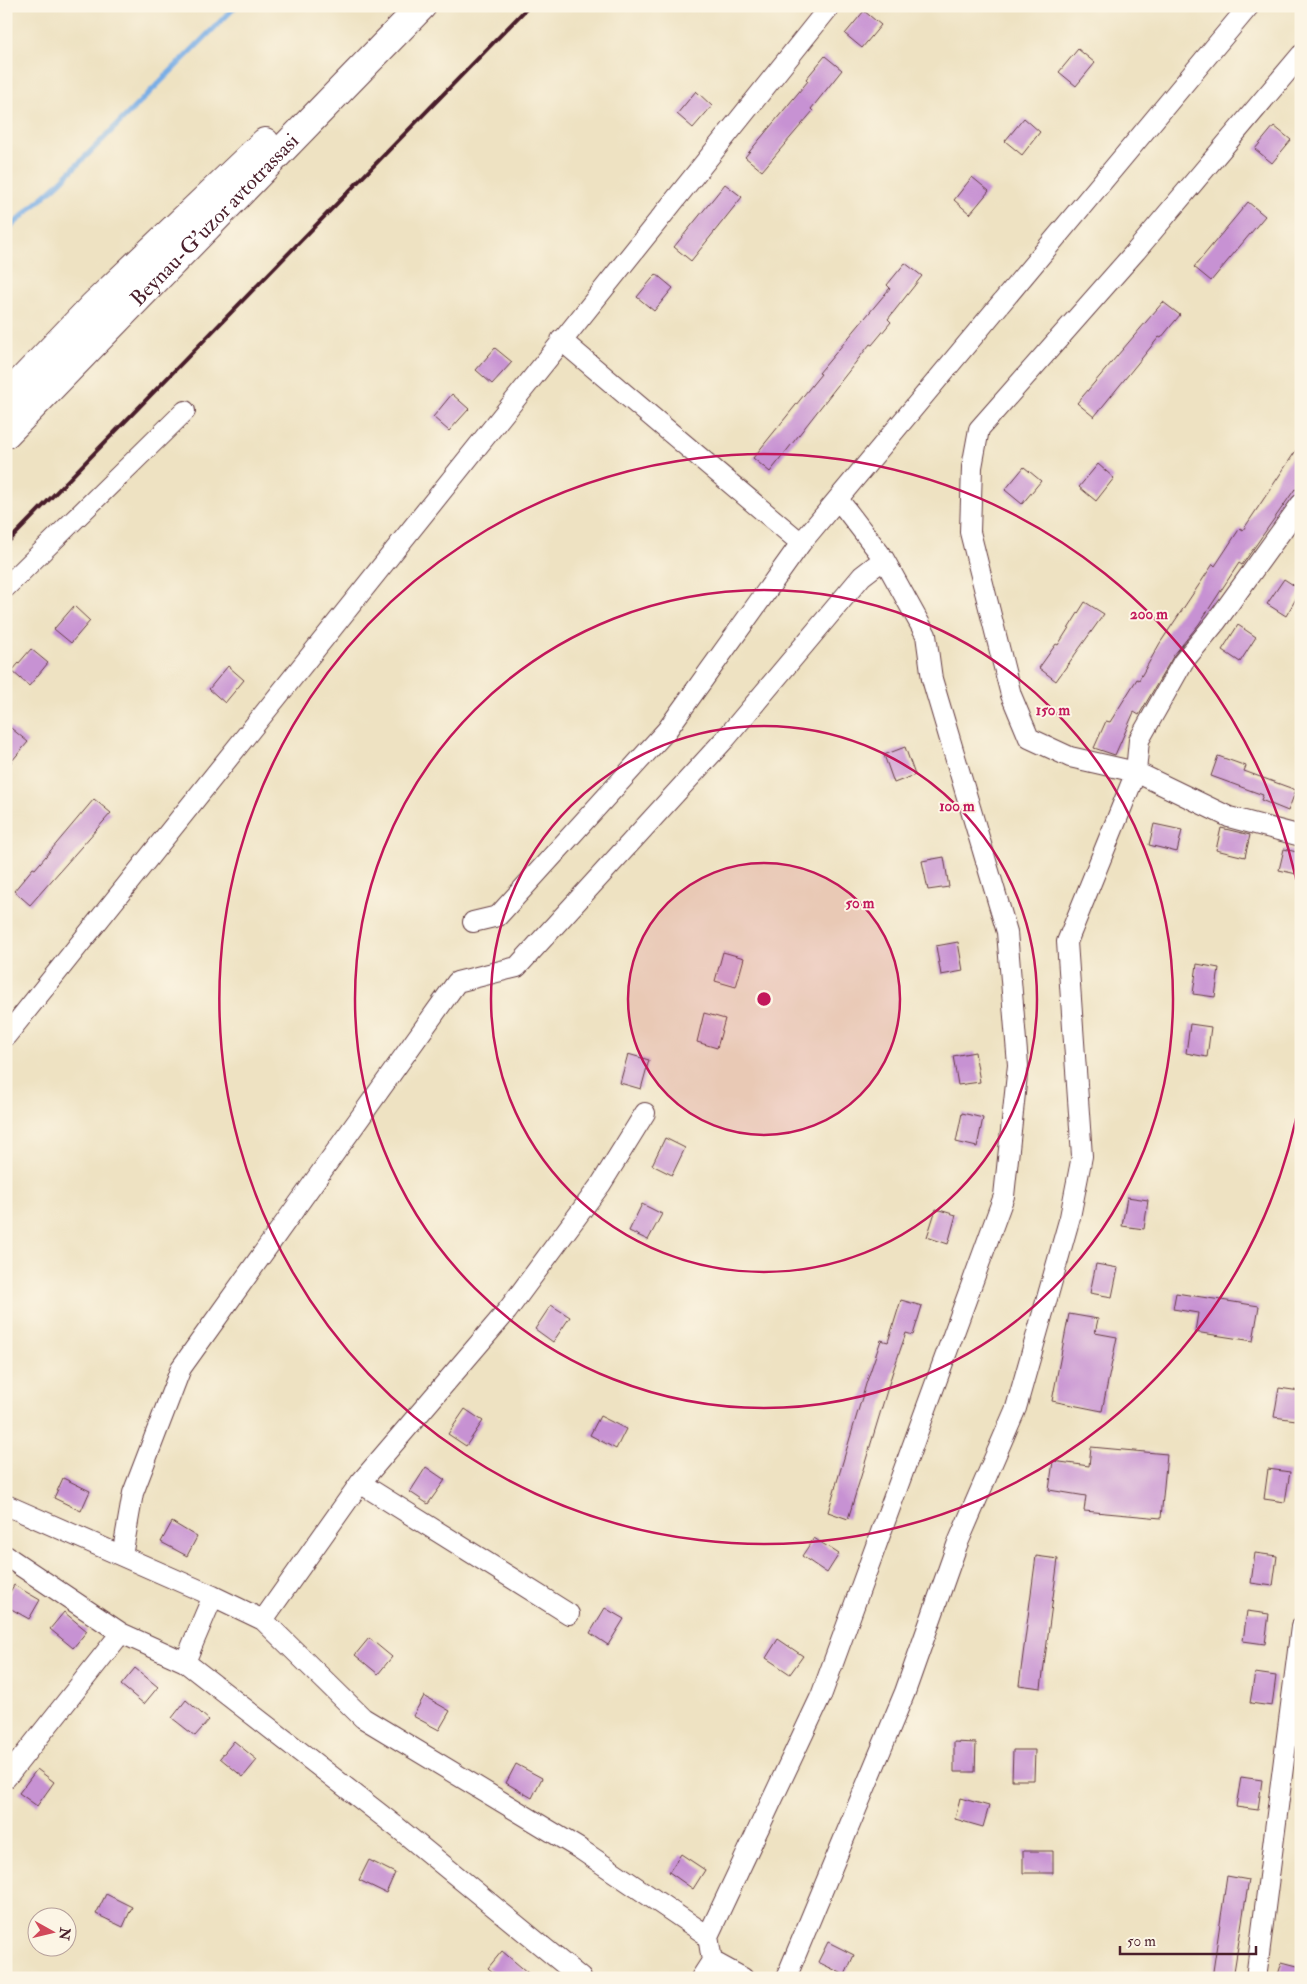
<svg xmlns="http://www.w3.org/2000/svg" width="1307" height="1984" viewBox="0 0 1307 1984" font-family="'IM FELL Double Pica',serif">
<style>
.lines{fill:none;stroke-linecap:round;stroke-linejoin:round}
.stream{stroke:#78ade6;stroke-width:5.5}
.building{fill:#c792d3}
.minor-casing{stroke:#633c42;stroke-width:22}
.highway-casing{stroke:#633c42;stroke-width:30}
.minor{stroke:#fff;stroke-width:20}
.highway{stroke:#fff;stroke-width:28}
.rail{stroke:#4a1f2b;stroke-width:4}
.ring{fill:none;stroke:#c2185b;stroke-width:2.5}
.labels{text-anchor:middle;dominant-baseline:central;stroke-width:4;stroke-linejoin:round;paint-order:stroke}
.street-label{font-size:21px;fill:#4a1f2b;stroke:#fcf5e5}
.centre{fill:#c2185b;stroke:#fcf5e5;stroke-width:2.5}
.ring-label{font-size:15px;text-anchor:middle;font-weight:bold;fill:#c2185b;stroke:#fcf5e5;stroke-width:4;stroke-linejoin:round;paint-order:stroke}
</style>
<rect width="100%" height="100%" fill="#fcf5e5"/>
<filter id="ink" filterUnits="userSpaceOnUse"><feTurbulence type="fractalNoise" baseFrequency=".02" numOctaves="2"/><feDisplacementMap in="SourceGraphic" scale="10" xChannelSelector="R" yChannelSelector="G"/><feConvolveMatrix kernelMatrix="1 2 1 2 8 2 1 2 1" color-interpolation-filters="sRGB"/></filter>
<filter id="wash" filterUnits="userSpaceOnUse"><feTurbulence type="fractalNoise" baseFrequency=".0096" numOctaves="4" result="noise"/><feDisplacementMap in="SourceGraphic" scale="20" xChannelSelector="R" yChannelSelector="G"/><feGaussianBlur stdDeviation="1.12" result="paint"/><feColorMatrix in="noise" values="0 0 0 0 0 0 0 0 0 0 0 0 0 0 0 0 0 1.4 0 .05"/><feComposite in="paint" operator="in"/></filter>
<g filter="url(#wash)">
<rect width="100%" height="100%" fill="#eee2c2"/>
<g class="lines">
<!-- stream -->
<path class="stream" d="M6,231L59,183L236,6"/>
</g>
<g id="blocks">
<!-- building -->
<path class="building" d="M864,11L881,25L862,48L845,34Z
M1078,49L1095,63L1076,86L1059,72Z
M825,56L842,70L811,109L813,111L762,171L745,157L808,81L806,79Z
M696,91L712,106L693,128L677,114Z
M1024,118L1040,132L1022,155L1005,141Z
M1274,126L1291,140L1272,163L1255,149Z
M972,177L989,191L970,214L954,200Z
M725,184L742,197L691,261L674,247Z
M1248,202L1265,216L1211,281L1194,267Z
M905,263L922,276L888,319L891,322L872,345L870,344L770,472L753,458L821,374L819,373L890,288L887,285Z
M656,274L673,288L654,311L637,297Z
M1163,302L1180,315L1161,338L1159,337L1094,417L1077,403Z
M495,348L512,362L492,384L476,370Z
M452,394L469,409L449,431L433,417Z
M1301,443V492L1295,489L1242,565L1239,563L1199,624L1174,655L1139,715L1134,712L1115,755L1094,748L1106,721L1110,722L1137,679L1139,680L1160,643L1213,564L1215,566L1240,528L1243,530Z
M1098,464L1114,478L1096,501L1079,487Z
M1024,467L1041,481L1022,504L1005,490Z
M1284,579L1301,590L1286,616L1267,604Z
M1085,602L1104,614L1056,681L1039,668L1056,644L1058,645Z
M74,606L90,621L71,643L54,629Z
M1238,625L1256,637L1240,662L1222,650Z
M31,649L48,663L29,686L12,671Z
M228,666L244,680L225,703L209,689Z
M6,724L28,742L6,768Z
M905,747L915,775L894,783L884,755Z
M1218,756L1246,766L1244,771L1296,790L1288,811L1261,800L1263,795L1211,776Z
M94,799L111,813L30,905L14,891L33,868L35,869Z
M1154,824L1182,830L1177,852L1149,845Z
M1221,828L1250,835L1245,857L1216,850Z
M1284,849L1301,853V875L1279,870Z
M944,857L949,887L928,890L922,861Z
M958,942L963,971L941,975L936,946Z
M723,952L744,958L736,987L715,981Z
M1197,964L1219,968L1215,997L1193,994Z
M704,1013L725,1019L717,1048L697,1042Z
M1190,1024L1211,1027L1207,1057L1186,1053Z
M975,1052L980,1082L958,1085L953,1056Z
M628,1054L649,1060L641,1089L620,1083Z
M962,1113L983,1118L977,1147L956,1142Z
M665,1138L685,1148L672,1175L652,1165Z
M1127,1197L1148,1200L1144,1229L1122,1226Z
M642,1204L662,1214L648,1240L629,1231Z
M936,1209L956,1215L948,1244L927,1237Z
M1096,1264L1118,1268L1112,1297L1090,1293Z
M1176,1293L1259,1306L1253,1341L1195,1332L1198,1313L1173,1309Z
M901,1300L922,1306L913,1335L906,1333L892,1374L848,1519L828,1512L866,1384L881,1340L888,1342Z
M551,1305L570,1317L553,1342L535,1329Z
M1069,1314L1098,1319L1095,1333L1117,1337L1102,1411L1052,1401Z
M1279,1388L1300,1391L1296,1420L1274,1417Z
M465,1409L483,1421L466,1446L448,1434Z
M600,1416L626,1429L616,1449L590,1435Z
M1091,1447L1167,1454L1161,1518L1084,1511L1086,1496L1049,1490L1053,1461L1089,1466Z
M426,1467L445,1480L428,1504L410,1492Z
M1268,1469L1290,1472L1285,1502L1264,1499Z
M63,1478L90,1491L81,1511L54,1498Z
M172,1522L197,1537L187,1556L161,1542Z
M814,1538L839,1554L827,1573L802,1556Z
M1255,1553L1277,1556L1273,1586L1251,1583Z
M1036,1556L1058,1559L1041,1688L1019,1685Z
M14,1585L40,1600L29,1619L6,1606V1599Z
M605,1608L624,1619L608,1645L590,1633Z
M1247,1611L1269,1614L1265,1644L1243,1641Z
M64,1612L87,1631L73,1648L50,1629Z
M369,1638L392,1657L378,1674L355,1655Z
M778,1639L803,1656L790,1674L766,1658Z
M135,1668L158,1687L144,1704L121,1685Z
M1255,1673L1276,1676L1272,1706L1250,1703Z
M424,1696L450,1711L439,1730L413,1716Z
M186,1700L209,1720L195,1736L172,1718Z
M234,1741L257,1760L243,1777L220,1758Z
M954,1742L976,1743L975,1772H954Z
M1013,1750H1035L1034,1780H1012Z
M516,1764L542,1778L532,1798L506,1783Z
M37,1769L54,1782L37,1806L19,1793Z
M1241,1777L1262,1780L1258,1810L1236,1807Z
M960,1798L989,1806L983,1827L955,1819Z
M1023,1851H1053V1873H1023Z
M681,1854L705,1870L693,1889L669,1872Z
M369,1860L395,1873L386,1893L359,1880Z
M1227,1876L1249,1880L1244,1909L1233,1978H1212Z
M106,1894L132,1907L123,1927L96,1914Z
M828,1942L854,1955L845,1975L818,1962Z
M502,1951L534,1978H500L488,1968Z
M1282,1962L1301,1967V1978H1277Z"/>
</g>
</g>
<g filter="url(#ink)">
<use href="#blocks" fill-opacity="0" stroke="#633c42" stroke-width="1"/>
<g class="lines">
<defs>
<path id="minor" d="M1301,55L1136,251L979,429L972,467L970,532L1011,695L1029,738L1070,757L1136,772L1229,817L1301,836
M561,340L801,543
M6,587L185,411
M473,922L498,916L667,730L801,543L1249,6
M6,1036L830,6
M360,1483L569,1614
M6,1505L213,1596L263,1620L363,1718L580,1849L708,1936
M6,1556L121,1633L185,1662L398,1828L581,1978
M122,1556L133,1493L181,1368L457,982L517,967L726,738L862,576L884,559
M263,1620L360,1483L507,1311L601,1184L645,1113
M185,1662L213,1596
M6,1778L121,1633
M712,1961L743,1978
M701,1978L712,1961L708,1936L821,1696L1004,1196L1018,1065L1007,932L932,679L926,635L884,559L838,499
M786,1978L905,1692L957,1545L1016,1408L1070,1217L1082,1156L1067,942L1136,772L1139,740L1183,662L1216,622L1301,504
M1256,1978L1301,1627"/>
<g id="highway">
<path d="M6,397L93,306L265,142"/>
<path id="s1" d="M6,434L422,6"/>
</g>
</defs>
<!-- minor casing -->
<use href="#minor" class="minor-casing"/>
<!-- highway casing -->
<use href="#highway" class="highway-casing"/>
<!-- minor -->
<use href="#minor" class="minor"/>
<!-- highway -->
<use href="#highway" class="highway"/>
<!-- rail -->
<path class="rail" d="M6,544L529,6"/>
</g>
</g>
<!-- distance rings -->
<circle cx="764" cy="999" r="136" fill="#c2185b" fill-opacity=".12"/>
<g class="ring">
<circle cx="764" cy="999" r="136"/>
<circle cx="764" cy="999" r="273"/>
<circle cx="764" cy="999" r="409"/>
<path d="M1301 1094A545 545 0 1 1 1301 904"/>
</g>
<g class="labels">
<!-- street labels -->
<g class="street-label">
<text stroke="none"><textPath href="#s1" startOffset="299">Beynau-G'uzor avtotrassasi</textPath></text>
</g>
</g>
<circle cx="764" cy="999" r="8" class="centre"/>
<g class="ring-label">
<text x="1149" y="619">200 m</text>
<text x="1053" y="715">150 m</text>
<text x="957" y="811">100 m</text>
<text x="860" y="908">50 m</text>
</g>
<!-- margin -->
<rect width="1307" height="1984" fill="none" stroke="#fcf5e5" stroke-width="25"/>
<!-- north arrow -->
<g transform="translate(52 1932) rotate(98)"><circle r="24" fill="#fcf5e5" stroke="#b59f9b"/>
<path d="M0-4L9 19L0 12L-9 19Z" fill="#d1495b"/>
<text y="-8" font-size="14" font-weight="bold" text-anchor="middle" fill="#4a1f2b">N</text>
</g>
<!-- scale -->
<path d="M1120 1946v8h136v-8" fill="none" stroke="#4a1f2b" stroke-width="2.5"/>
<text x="1127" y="1946" font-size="15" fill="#4a1f2b" stroke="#fcf5e5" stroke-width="4" paint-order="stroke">50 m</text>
</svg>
